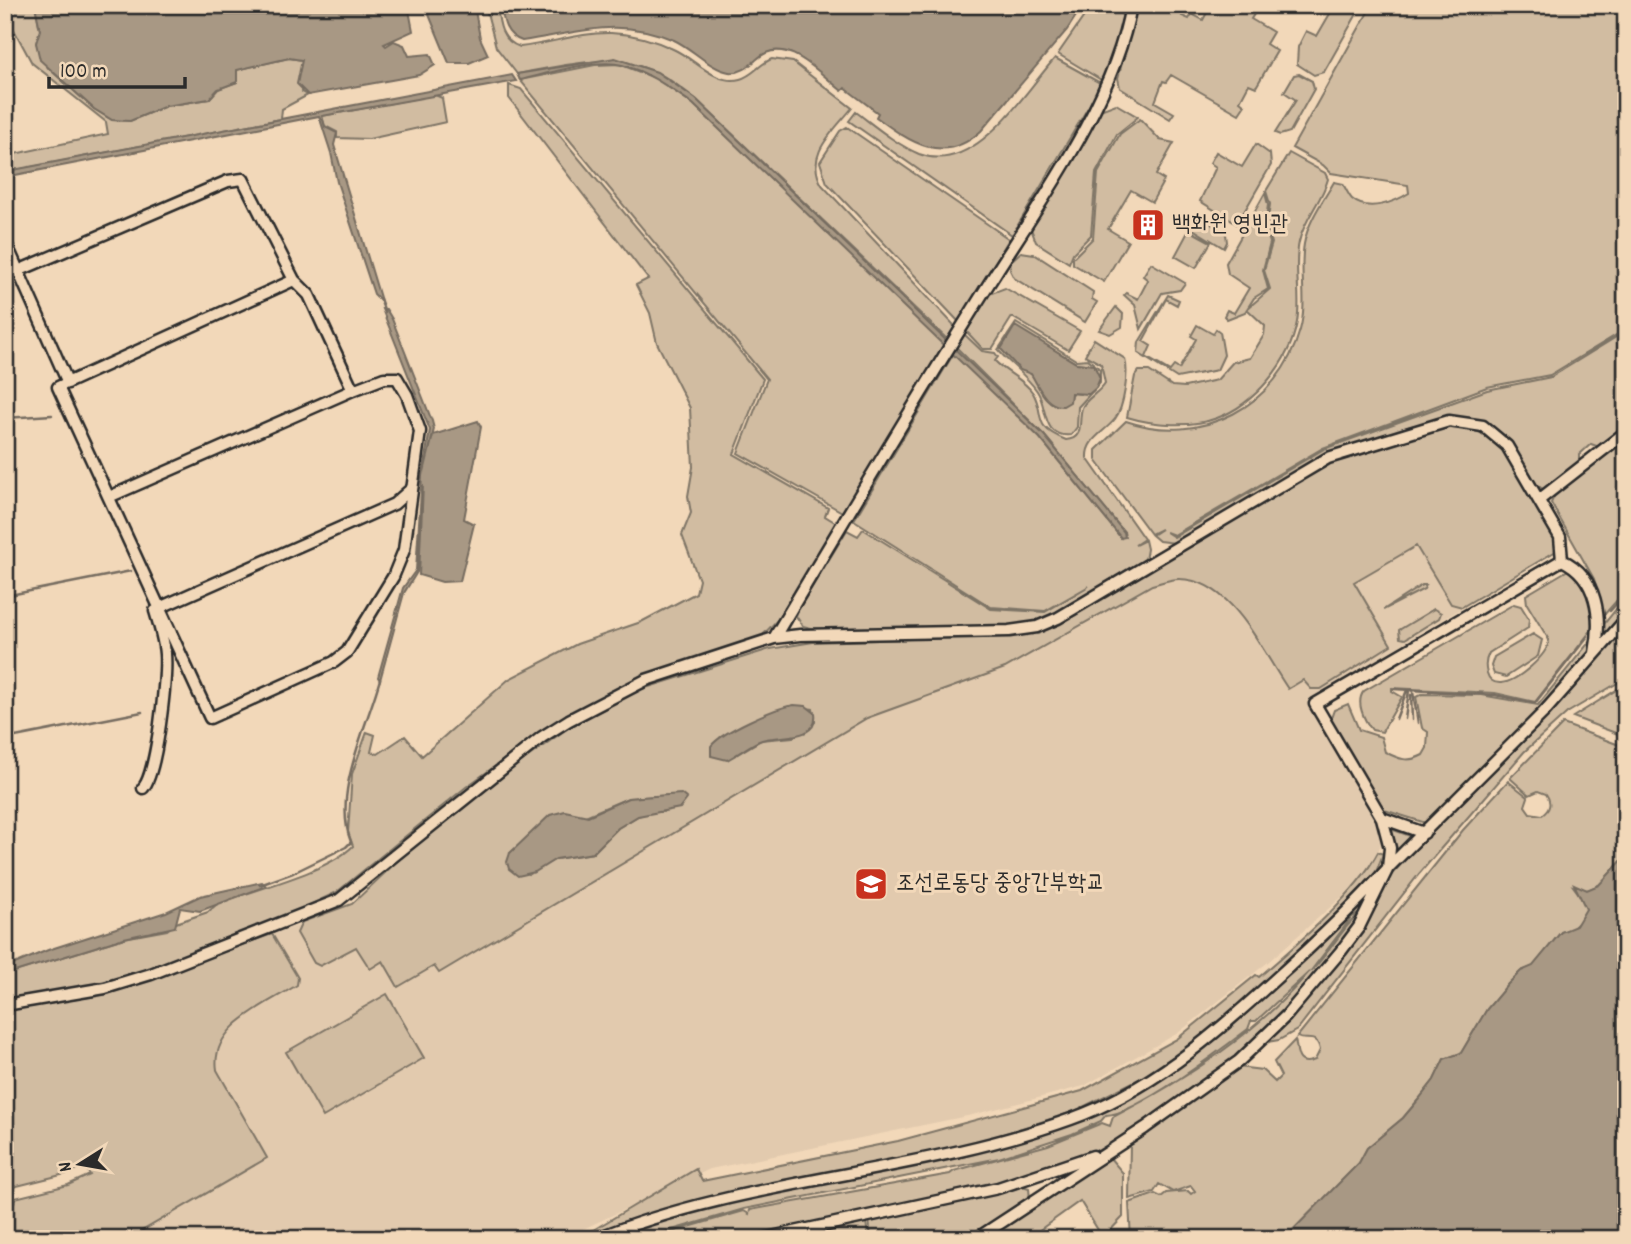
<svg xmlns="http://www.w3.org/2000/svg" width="1631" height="1244" viewBox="0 0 1631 1244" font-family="Dekko,'Poor Story',sans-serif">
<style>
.built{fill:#e2caae}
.green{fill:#d1bca1;stroke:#7e7466;stroke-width:2;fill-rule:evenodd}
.water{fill:#a89884;stroke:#766c60;stroke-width:2}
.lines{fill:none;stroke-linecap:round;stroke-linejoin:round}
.stream{stroke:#766c60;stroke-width:2.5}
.street-casing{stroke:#2b2b2b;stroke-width:15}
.street{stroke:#f2d8b9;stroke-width:10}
.labels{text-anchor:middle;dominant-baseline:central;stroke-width:6;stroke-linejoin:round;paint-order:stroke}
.poi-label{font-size:23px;fill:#2b2b2b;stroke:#f2d8b9;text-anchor:start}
</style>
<rect width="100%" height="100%" fill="#f2d8b9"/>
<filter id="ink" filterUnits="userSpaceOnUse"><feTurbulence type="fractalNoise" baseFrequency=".0143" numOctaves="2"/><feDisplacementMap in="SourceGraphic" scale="14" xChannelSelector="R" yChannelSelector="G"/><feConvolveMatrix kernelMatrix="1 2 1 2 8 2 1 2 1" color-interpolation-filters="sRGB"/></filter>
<g filter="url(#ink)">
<!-- built -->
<path class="built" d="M1210,531L1266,626L1419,537L1462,608L1307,701L1380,829L1382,840L1378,852L1368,871L1343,896L1267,963L1178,1033L1084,1086L972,1115L710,1169L562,1239H127L266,935L353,910L499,794L1035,629Z"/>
<!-- green -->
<path class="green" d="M5,5H35L40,30L36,43L48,68L94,109L112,120L130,121L166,106L209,99L218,89L237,82L236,70L289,58L302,60V92L308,95L282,109L281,119L5,172V156L108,134L106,122L32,63L5,13Z
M485,5H497C499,23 500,40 520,47C550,44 580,32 611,33C631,34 654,40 673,49C694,58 716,86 740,79C753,76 760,63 772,59L793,62L852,108C833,132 804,155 822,185L953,324L955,329L949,341L696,99C683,90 670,78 655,72C610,51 563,66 517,74L496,47Z
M1092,5H1126L1121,32L1103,81L1058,54Z
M1137,5H1186L1182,16L1189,19L1192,14L1203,20L1211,5L1258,8L1251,19L1273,32L1266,44L1277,51L1256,87L1249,84L1240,101L1245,105L1239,114L1171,75L1166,82L1163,81L1155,102L1174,113L1170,119L1120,88L1118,78Z
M1335,5H1362L1324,72L1314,75L1297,64L1298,47L1306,31L1317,36Z
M1372,5H1626V329L1550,375L1487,387L1323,448L1174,535L1166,532L1174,537L1324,449L1487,390L1551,377L1626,331V427L1599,447L1591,444L1579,455V464L1545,490C1525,483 1515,438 1486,424C1419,392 1237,509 1175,543L1159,541L1152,535L1161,529L1151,534L1096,460V450L1126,421C1201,447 1279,406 1300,330C1308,302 1299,273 1304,244C1308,221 1323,201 1334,182L1343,184C1346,189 1349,196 1352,199C1368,213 1395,202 1409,193L1408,185L1331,173L1323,165L1292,148Z
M1055,58L1102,84L1012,235L849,121L856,112C876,127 896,144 919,154C975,176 1024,93 1055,58Z
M619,64L655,78L693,104L946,345L844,513L738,453L767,379L520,80L595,65Z
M1299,74L1312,81L1314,89L1290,132L1280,135L1275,133L1296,100L1284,92L1294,75Z
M509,85L521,89L763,379L734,454L828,508L825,516L838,524L786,611L760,638L646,674L568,714L466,787L337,892L280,919L129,976L68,991L5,1000V975L124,938L167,930L176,923L208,912L217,904C255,889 326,873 353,846L348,832L352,774L367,732L375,735L371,752L378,754L405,736L422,756L509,679L577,644L641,622L696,593L699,580L682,535L691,513L688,496L693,467L690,408L657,343L650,313L636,285L648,279L509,98Z
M435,95L442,98L446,122L369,139L337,138V132L325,126L322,116Z
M1116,104L1138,117L1117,134L1096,173L1091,235L1073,253L1069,263L1036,242L1030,226L1100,110Z
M1140,119L1160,140L1174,143L1156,175L1164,180L1152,202L1131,190L1108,229L1128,241L1104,282L1073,264V258L1093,238L1098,173L1120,134Z
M847,127L1009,239L959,322L827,183L820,162L840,131Z
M1256,144L1270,154L1271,165L1237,224L1200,201L1216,167L1210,163L1216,152L1242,167Z
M1289,153L1325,173L1328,179C1322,201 1304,219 1299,242C1293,268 1302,296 1297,322C1290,362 1255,404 1217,418C1191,428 1153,425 1127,417L1135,376L1139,371H1149L1172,386L1185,387L1217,380L1233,362L1250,358L1264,335L1265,326L1247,309L1270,289L1264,270L1272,243L1267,227L1270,204L1266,191Z
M1265,193L1268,205L1265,227L1270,243L1263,270L1268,289L1254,298L1245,312L1227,319L1224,316L1227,310L1234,313L1249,288L1228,274L1226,263Z
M1196,219L1205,220L1226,234L1227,242L1224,248L1193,229L1191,224Z
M1189,230L1211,242L1196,268L1175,256Z
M1021,252L1034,254L1093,292L1092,299L1097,302L1085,322L1014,278L1010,270L1011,261Z
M1151,263L1185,283L1180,290L1162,293L1141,329L1135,305L1124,295L1126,293L1138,299L1148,280L1143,276Z
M1005,288L1080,331L1068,350L1012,317L992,349H983L966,331L989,294Z
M1168,295L1179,300L1177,305L1166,299L1143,341L1151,346L1146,357L1170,371L1174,366L1179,369L1196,339L1191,336L1197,325L1213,334L1216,329L1220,332L1224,355L1217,370L1177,378L1138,353L1139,342Z
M1116,307L1123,314L1122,327L1110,334L1099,330Z
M1016,323L1076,360L1088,359L1100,369V383L1078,407L1077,427L1071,435C1041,438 1048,407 1037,391C1027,376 1010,364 998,350ZM1015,327L1076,363L1094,365L1080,394L1071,393L1070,399L1056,406C1043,397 1041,386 1032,375C1024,366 1011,357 1001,349Z
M964,334L982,351L995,353L998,357L995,361C1006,373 1024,379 1033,393C1046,415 1030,426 1066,440C1085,439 1078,421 1082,408C1085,399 1099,393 1105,383L1101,364L1085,355L1094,339L1125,359C1129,373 1124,407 1115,419C1104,433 1086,439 1087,458L1144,539L1135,545L1145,540L1147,549L1145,560L1054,614L1024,625L823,631L803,626L796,616L798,610L847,530L858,536L863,529L991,609L1045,612L1089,586L1045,611L991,607L854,520L954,353L1040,438L1121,538L1124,532L1044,435L956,347Z
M1445,427C1469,427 1487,432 1504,449L1556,539V551L1462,607L1451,604L1416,546L1354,582L1391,645L1321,689H1311L1303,680L1288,689C1261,650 1232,579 1179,579C1170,579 1160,583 1152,585L1005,668L867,718L439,973L434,966L398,987L383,961L370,969L356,947L320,966L314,963L297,933L302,922L352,904L405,854L514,767L568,728L639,690L770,649L813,642L1007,636L1038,631L1062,621L1329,464ZM789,706L813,709L815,722L793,737L761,740L736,755L721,737ZM677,795L663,812L654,811L638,816L618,828L593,853L556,859L529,874L510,853L523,842L628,798Z
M1626,439V590L1604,615L1594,579L1551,503L1555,494Z
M1568,570C1589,579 1593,608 1593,628L1535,702L1495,693L1392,688V691L1402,697L1382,732L1372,730C1364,720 1355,702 1364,691L1514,604L1521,606L1529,619L1528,628L1489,653C1483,664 1485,684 1501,683C1517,682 1548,655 1549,640L1527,604L1526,595Z
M1422,585H1426L1424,589L1383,610Z
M1626,597V614L1621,619L1540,712L1426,823L1381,809L1330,721L1334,710L1348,704L1359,730L1381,737L1385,752C1399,759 1408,763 1423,755L1427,748L1428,732L1422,728L1416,697L1422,694L1481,695L1538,705Z
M1434,609L1441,613L1439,618L1405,639L1400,638L1399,630Z
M1626,624V678L1567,713L1524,752L1419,874L1297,1030L1279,1040L1267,1042L1339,959L1392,874Z
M1533,634L1542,640L1538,656L1506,677L1494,674L1491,666L1494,657Z
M1626,684V737L1573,717Z
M1563,724L1622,746L1619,766L1626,778V856L1599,885L1587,890L1573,886L1584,901L1587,909L1583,918L1572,929L1561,932L1533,967L1521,971L1508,984L1487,1009L1461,1053L1444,1059L1434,1080L1419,1099L1403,1118L1367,1148L1359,1163L1284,1239H1131L1129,1203L1155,1194L1161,1197L1166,1193L1188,1191L1191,1194L1195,1191L1191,1186L1173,1192L1159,1184L1154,1192L1129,1199L1130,1144L1238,1067L1262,1070L1275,1082L1281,1076L1274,1062L1295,1040C1298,1050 1295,1068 1315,1060L1320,1050C1317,1033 1306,1042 1297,1037L1463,830L1508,781L1528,797L1525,806L1530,813L1542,815C1550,810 1552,802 1546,794L1538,791L1529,795L1510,778Z
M1391,829L1413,837L1395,857Z
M1378,852L1383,854L1374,877L1351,903L1290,962L1203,1037L1139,1079L1073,1112L971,1144L696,1200L578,1239L696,1169L702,1181L898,1141L1082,1091L1177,1039L1256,975L1259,977C1295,946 1357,893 1378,852Z
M1361,903L1365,906L1362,912L1352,917L1310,972C1324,960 1350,917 1361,914L1339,947L1284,1014L1238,1058L1140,1126L1092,1154L997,1185L748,1239H647L744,1211L749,1214L750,1210L950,1174L954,1171L1048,1145L1102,1123L1110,1126L1113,1117C1187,1079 1256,1034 1309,972L1256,1021H1251L1248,1029C1222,1049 1135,1115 1106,1115L1101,1121L1072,1134L999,1158L744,1209L641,1239H605L685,1210L1043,1132L1175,1065Z
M272,934L298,978L297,985C266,1005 210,1026 217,1070L267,1158L142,1231L139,1239H18L5,1222L6,1200L14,1203L15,1198L68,1185L90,1175L85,1166L65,1174L5,1189V1011L107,994Z
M387,994L424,1058L323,1117L286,1052Z
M1110,1158L1123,1173V1217L1103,1238L1080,1201L1027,1239H983L1102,1159Z
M1019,1185L1029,1188L1030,1200L970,1239H871L869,1219Z
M866,1220L868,1239H778Z"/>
<!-- water -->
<path class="water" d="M35,5H408L413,31L384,44L386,46L394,41L404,45L409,56L430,54L435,65L419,75L308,95L297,84L302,60L289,58L237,70V82L218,89L209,99L166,106L130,121L112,120L94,109L40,60L36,43L40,30Z
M425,5H474L480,38L488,55L469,63H449Z
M501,5H1083L1067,30L981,131C943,166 910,142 876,117L878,113L845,88L842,91C820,74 785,33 757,59C749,66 741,74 729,72C710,69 692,48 674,40C617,16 578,33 522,41C505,35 503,21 501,5Z
M615,58L657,72L696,99L1044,435L1124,532L1125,537L1121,538L1040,438L693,104C671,89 649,72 622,65C596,58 547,74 520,80L517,74Z
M512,75L516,81L322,116L325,127L337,133L334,145L381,301L374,294L337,182L331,153L319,116L5,177V172L13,170Z
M382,309H386L392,319L432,421L434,429L424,472L433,435L478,421L481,427L464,519L474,524L460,581L442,582L419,575L423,485L417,572L404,593L380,680L378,677L403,588L416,570L422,476L430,430Z
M1015,326L1076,363L1094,365L1100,378L1096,388L1089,394L1071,393L1070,402L1063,406C1046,407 1039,387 1031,374L1020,370L1001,349Z
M794,705L806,706L815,713C819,742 779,734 762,740C750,744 739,754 727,760L711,756V746C723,731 774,708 794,705Z
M681,794L687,799L680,808L638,816L618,828L593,853L556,859L535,872L518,876L509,869L507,862L510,853L550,815L565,811L588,816L628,798Z
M1626,856V1239H1284L1359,1163L1367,1148L1403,1118L1419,1099L1434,1080L1444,1059L1461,1053L1487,1009L1508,984L1521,971L1533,966L1561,932L1576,926L1586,909L1574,884L1587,890L1599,885Z
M262,882L266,886L200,911L180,908L175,927L124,938L5,975V968L48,950L166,912L200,896Z"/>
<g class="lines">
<!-- stream -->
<path class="stream" d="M380,299L385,312
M5,418L52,415
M5,596L131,571
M1610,611L1626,593
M1394,689L1495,695L1535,703L1588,636
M1413,692L1418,723
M1411,695L1412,720
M1396,719L1407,690
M1405,719L1409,690
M5,739L142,712
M260,885L293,873L346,847L351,842C332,794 367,727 380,679"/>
<defs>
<path id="street" d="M5,241L68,383
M18,271L228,181L243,179L294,280L309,295L353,390
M109,497L353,390L384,378H397L407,395L420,431L404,550L393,577L347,652L334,662L210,718L58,387L294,280
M1539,500L1626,432
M1562,560C1598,577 1602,618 1595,653
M159,608L394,504L411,489
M774,638C847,516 919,394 995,274C1045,196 1116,96 1131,5
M143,788C157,773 167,677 165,654C164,640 159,624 155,611
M1382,818L1424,833
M5,1005L105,988L151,974L339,900L542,737L569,720L646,680L774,638L800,635L1009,631L1037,627L1058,618L1328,458L1449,421L1483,426L1507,446L1560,537L1562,560L1315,704L1382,818L1390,848L1388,868C1352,909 1311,947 1271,983C1211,1038 1149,1091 1071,1119C916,1175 748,1177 595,1239
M762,1239L998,1188L1093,1156
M976,1239L1145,1128L1239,1061L1286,1016L1341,951L1359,927L1388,868L1544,712L1626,619"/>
</defs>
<!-- street casing -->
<use href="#street" class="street-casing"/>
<!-- street -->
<use href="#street" class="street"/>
</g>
</g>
<!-- icons -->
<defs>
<symbol id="building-square" viewBox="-11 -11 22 22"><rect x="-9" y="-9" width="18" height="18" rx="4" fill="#c8321e" stroke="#f2d8b9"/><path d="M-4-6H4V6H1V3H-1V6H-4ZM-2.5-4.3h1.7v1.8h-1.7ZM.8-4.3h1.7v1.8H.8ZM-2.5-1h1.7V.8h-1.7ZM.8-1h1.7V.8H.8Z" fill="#fff"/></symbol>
<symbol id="university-square" viewBox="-11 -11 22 22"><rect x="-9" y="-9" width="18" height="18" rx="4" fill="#c8321e" stroke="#f2d8b9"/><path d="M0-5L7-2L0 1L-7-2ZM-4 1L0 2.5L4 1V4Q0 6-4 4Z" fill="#fff"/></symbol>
</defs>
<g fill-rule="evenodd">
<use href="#building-square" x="1129" y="206" width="38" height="38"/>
<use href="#university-square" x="852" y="865" width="38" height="38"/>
</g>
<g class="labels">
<!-- poi labels -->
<g class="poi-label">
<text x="1172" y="225">백화원 영빈관</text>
<text x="896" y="884">조선로동당 중앙간부학교</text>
</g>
</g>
<!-- margin -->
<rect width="1631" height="1244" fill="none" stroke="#f2d8b9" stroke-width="28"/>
<rect x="14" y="14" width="1603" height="1216" fill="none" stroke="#2b2b2b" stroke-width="2.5" filter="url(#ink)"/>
<!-- north arrow -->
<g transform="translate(80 1164) rotate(259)" stroke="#f2d8b9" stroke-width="5" paint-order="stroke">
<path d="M0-5L12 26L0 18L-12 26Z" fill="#2b2b2b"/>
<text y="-10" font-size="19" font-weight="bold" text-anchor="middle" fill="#2b2b2b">N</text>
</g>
<!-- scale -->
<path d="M49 77v10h136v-10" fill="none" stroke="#2b2b2b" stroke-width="3.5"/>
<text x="60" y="77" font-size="21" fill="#2b2b2b" stroke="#f2d8b9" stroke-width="5" paint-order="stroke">100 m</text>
</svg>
